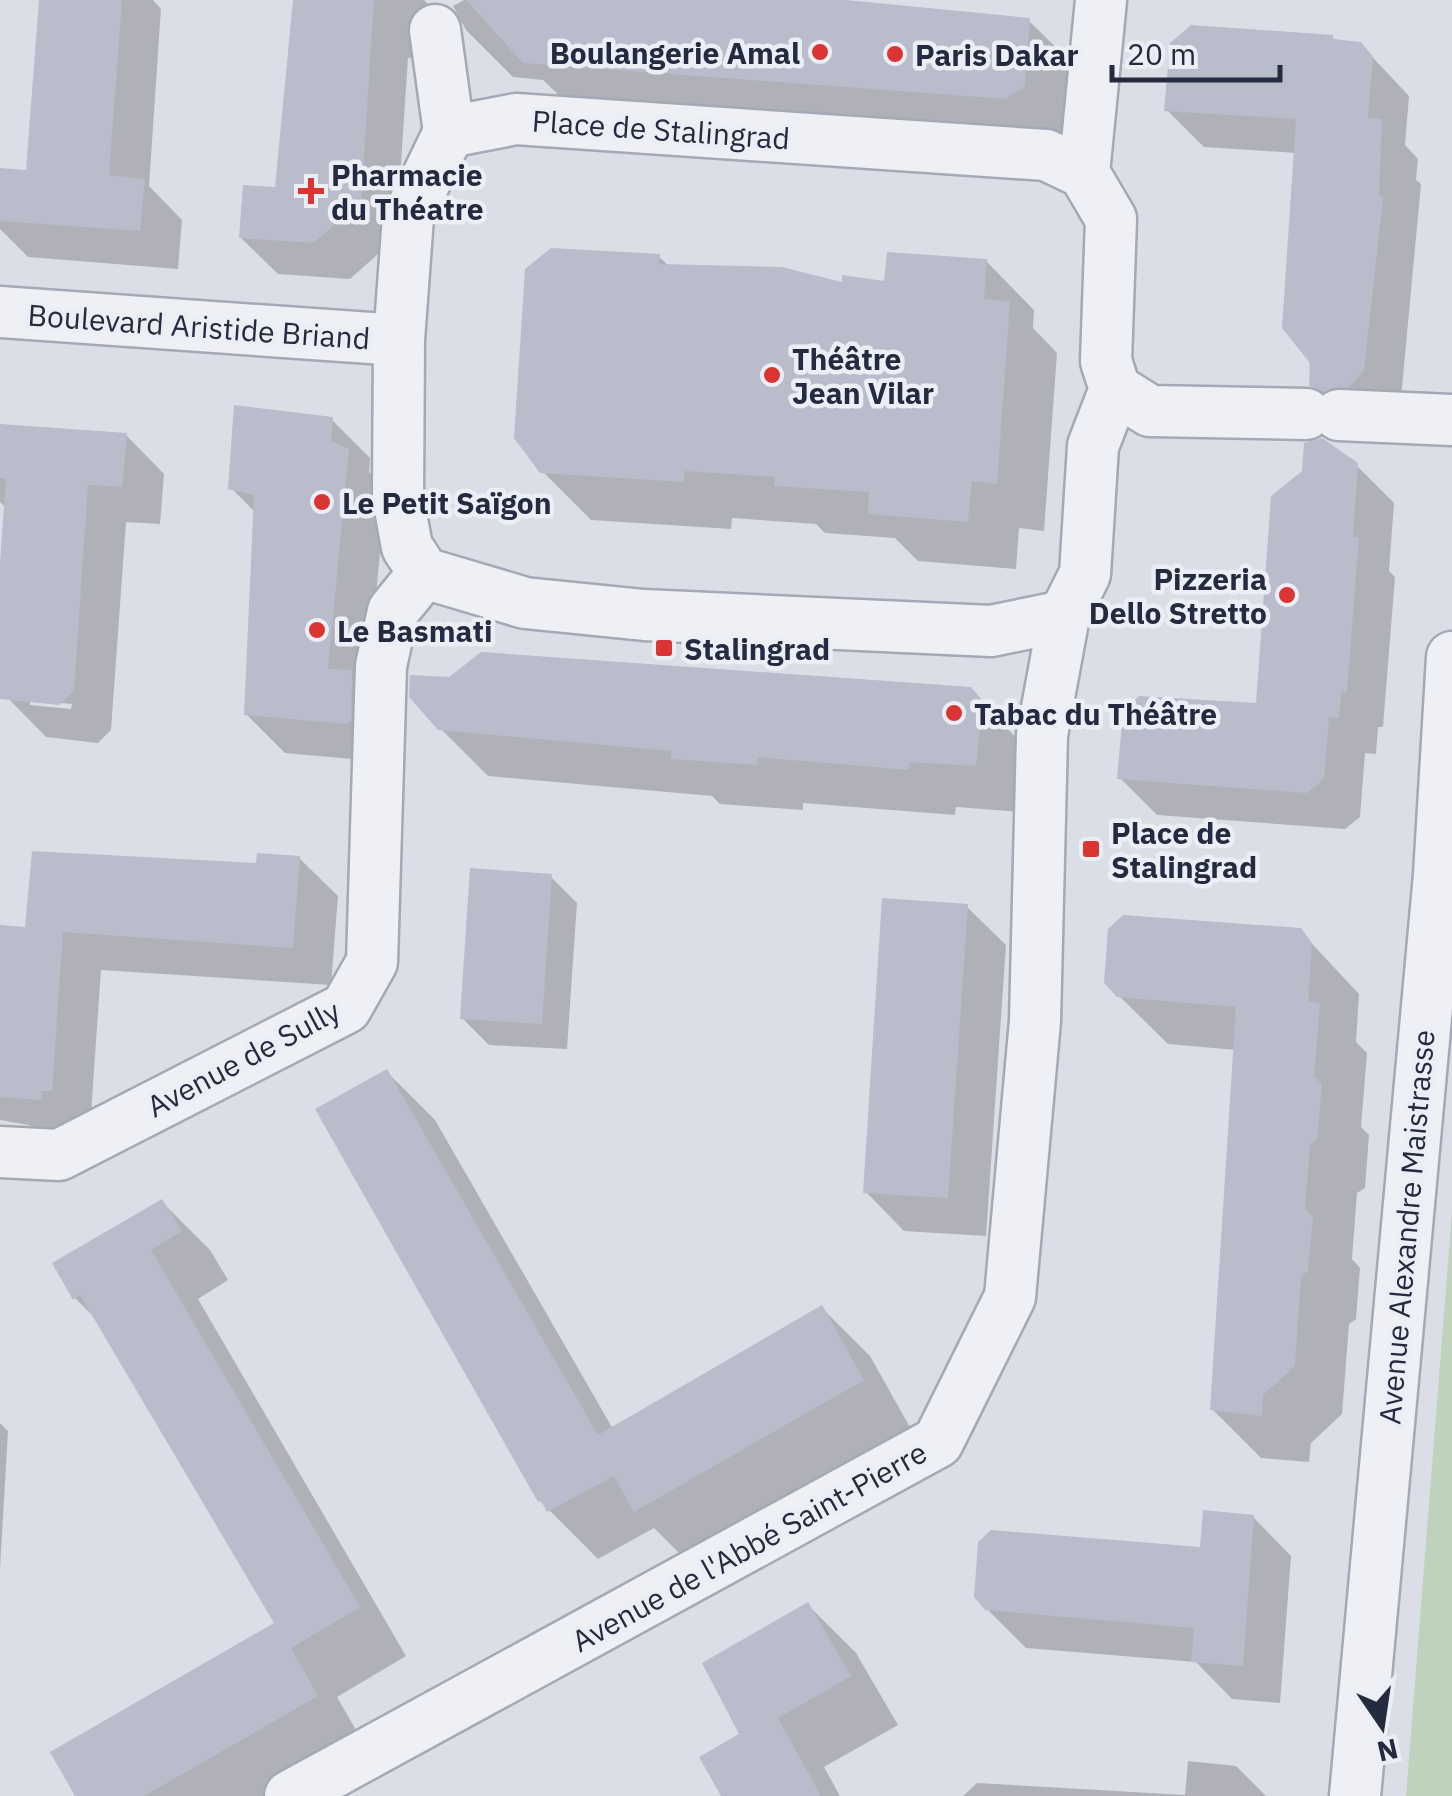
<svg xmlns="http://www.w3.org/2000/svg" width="1452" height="1796" viewBox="0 0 1452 1796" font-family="'IBM Plex Sans',sans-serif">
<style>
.green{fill:#bed2bc}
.shadow{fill:#0003;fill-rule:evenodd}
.building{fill:#b8bccb}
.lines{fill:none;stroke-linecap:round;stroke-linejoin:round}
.minor-casing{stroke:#a5a8b5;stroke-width:55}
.minor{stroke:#eff0f5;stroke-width:50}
.poi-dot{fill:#da3533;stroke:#ebeef5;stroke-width:4}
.labels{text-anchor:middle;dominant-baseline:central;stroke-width:9;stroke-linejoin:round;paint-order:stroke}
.poi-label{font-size:30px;font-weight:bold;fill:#242a3f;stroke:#ebeef5;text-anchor:start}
.street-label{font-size:30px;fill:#242a3f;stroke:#ebeef5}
</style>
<rect width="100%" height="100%" fill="#dcdee7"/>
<!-- green -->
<path class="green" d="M1452,1212V1796H1406Z"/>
<!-- shadow -->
<path class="shadow" d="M41,0H153L161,9L149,186L182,220L178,269L28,257L0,229V170L28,173Z
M296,0H424L437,13L444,62L408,58L396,238L350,279L278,274L241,238L278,190Z
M464,0H821L1029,21L1076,67L1070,133L1054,144L572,108L543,80L513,77L466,30L453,6Z
M1332,37L1337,42L1360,44L1409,96L1405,145L1418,159L1416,180L1421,184L1400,409L1349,422L1311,385L1297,153L1204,147L1167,110Z
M659,257L670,267L845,285L887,284L986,261L1034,310L1033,328L1057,353L1044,531L1019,528L1016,569L918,561L895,538L825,533L816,524L732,518L731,529L591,520L542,471Z
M331,419L370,458L369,472L386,490L367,689L386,762L285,753L246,714L256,513L231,488Z
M0,426L126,435L164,474L160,524L126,522L111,730L98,743L46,737L0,690L6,508L0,502ZM30,700L72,704L71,709L30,705Z
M1356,465L1394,503L1389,571L1395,577L1383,727H1378L1376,754L1365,753L1360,817L1345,829L1157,815L1120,778L1259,705L1305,472Z
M969,689L1028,750L1022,812L956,807L955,815L803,803V810L720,804L712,796L488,776L440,728Z
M299,858L338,896L331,985L101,970L90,1128L37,1134L29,1125L0,1120V928L27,930Z
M551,877L577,903L567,1049L489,1045L462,1018Z
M967,907L1006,945L986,1236L904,1231L866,1192Z
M1300,931L1359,994L1356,1042L1367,1053L1361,1127L1369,1135L1365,1188L1357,1193L1352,1259L1360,1268L1356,1319L1349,1324L1342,1414L1311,1443L1309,1462L1261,1458L1212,1409L1236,1050L1168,1044L1106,983Z
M387,1072L435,1120L613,1429L822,1308L870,1356L911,1429L684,1558L654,1528L598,1559L540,1501Z
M162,1202L210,1250L228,1280L198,1299L406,1656L337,1697L364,1744L275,1796H78L277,1624L99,1322L75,1298Z
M0,1423L8,1431L0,1569Z
M1253,1517L1291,1556L1280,1703L1232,1699L1196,1662L1026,1648L987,1609L1202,1549Z
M808,1605L856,1653L898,1725L824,1767L840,1796H724L742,1734Z
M1188,1761L1236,1766L1266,1796H963L977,1783L1185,1795Z"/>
<!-- building -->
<path class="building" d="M39,0H122L109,175L145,179L140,231L0,221V168L26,170Z
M293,0H374L361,202L313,243L239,238L243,185L275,187Z
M466,0H846L1030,18L1025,86L1006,99L523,63Z
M1191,25L1333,35V39L1361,42L1373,57L1368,118L1382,119L1379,195L1383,198L1364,371L1349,387L1323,392L1309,386L1310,363L1282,328L1296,119L1164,111L1170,43Z
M551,248L660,254L659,264L782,267L842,282V275L884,281L887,252L987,259L984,299L1010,302L997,484L972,481L968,522L868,514L869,492L774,486L775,477L684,471V482L540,473L514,438L525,269Z
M234,405L333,417L331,441L349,449L328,669L352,670L351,721L347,724L244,715L254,495L228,489Z
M0,424L127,433L122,487L88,485L74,691L59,705L0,699V563L6,479L0,478Z
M1322,438L1358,463L1353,537H1359L1347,692L1341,691L1339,718L1329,717L1324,779L1307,793L1117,779L1123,712L1139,696L1256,703L1271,496L1302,471L1304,443Z
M481,652L971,687L983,701L976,766L910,762L909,770L757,757V765L671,759V751L438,730L409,697L410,675L449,677Z
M32,851L256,863L257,853L300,856L293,948L63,932L52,1091H42L41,1100L0,1097V925L25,927Z
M470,868L552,874L542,1024L460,1019Z
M882,898L968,904L948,1198L863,1193Z
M1123,915L1301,928L1312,943L1308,1001L1320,1003L1314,1077L1322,1084L1317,1139L1310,1145L1305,1209L1313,1217L1308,1271L1301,1276L1295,1366L1263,1395L1262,1416L1210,1410L1236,1007L1117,997L1104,983L1108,929Z
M387,1069L598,1435L822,1305L864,1380L634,1512L614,1476L547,1512L541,1500L538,1502L315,1109Z
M162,1199L182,1231L151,1250L360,1607L291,1648L318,1696L144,1796H75L50,1752L274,1623L80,1295L73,1300L52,1263Z
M1203,1510L1254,1515L1243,1666L1191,1662L1194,1628L985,1610L974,1597L978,1542L991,1530L1200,1547Z
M808,1602L851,1676L778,1718L821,1796H721L699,1757L739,1734L702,1663Z"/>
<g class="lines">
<defs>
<path id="minor" d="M435,30L449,132
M1084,173L1101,0
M0,312L399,340
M1339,415L1452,420
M1064,616L991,631L644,615L525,603L424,573L407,547L398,498L399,340L408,217L449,132L516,119L1046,155L1084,173L1111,219L1106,361L1115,389L1150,411L1306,414
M0,1152L59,1155L346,1008L372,962L381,666L393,611L424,573
M290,1796L938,1442L1010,1297L1035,1021L1042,735L1064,616L1085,574L1093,446L1115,389
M1355,1796L1439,875L1452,657"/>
</defs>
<!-- minor casing -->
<use href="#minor" class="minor-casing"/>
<!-- minor -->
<use href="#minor" class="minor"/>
</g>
<!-- markers -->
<g class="poi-dot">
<circle cx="820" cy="52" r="10"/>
<circle cx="895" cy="54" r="10"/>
<path d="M306 176h10v10h10v10h-10v10h-10v-10h-10v-10h10z"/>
<circle cx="772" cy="375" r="10"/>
<circle cx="322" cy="502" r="10"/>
<circle cx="1287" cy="595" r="10"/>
<circle cx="317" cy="630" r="10"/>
<rect x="654" y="638" width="20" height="20" rx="5"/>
<circle cx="954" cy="713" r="10"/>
<rect x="1081" y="839" width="20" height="20" rx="5"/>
</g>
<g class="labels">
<!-- poi labels -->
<g class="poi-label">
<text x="800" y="52" text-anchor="end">Boulangerie Amal</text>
<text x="915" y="54">Paris Dakar</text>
<text x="331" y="174">Pharmacie<tspan x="331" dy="34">du Théatre</tspan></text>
<text x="792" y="358">Théâtre<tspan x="792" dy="34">Jean Vilar</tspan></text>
<text x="342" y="502">Le Petit Saïgon</text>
<text x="1267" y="578" text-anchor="end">Pizzeria<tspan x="1267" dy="34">Dello Stretto</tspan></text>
<text x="337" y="630">Le Basmati</text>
<text x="684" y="648">Stalingrad</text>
<text x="974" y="713">Tabac du Théâtre</text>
<text x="1111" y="832">Place de<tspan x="1111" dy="34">Stalingrad</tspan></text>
</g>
<!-- street labels -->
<g class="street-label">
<text transform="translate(661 129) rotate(4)">Place de Stalingrad</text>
<text transform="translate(199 326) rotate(4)">Boulevard Aristide Briand</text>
<text transform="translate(243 1058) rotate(-28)">Avenue de Sully</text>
<text transform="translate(1406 1227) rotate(-85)">Avenue Alexandre Maistrasse</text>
<text transform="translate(749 1546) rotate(-29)">Avenue de l'Abbé Saint-Pierre</text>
</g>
</g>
<!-- north arrow -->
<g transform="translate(1382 1726) rotate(167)" stroke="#ebeef5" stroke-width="8" paint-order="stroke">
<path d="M0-8L18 38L0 25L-18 38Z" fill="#242a3f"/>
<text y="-15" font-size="28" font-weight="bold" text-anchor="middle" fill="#242a3f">N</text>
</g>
<!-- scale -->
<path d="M1112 65v15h168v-15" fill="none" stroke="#242a3f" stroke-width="5"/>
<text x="1127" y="65" font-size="30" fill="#242a3f" stroke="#ebeef5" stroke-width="8" paint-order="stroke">20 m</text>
</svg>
